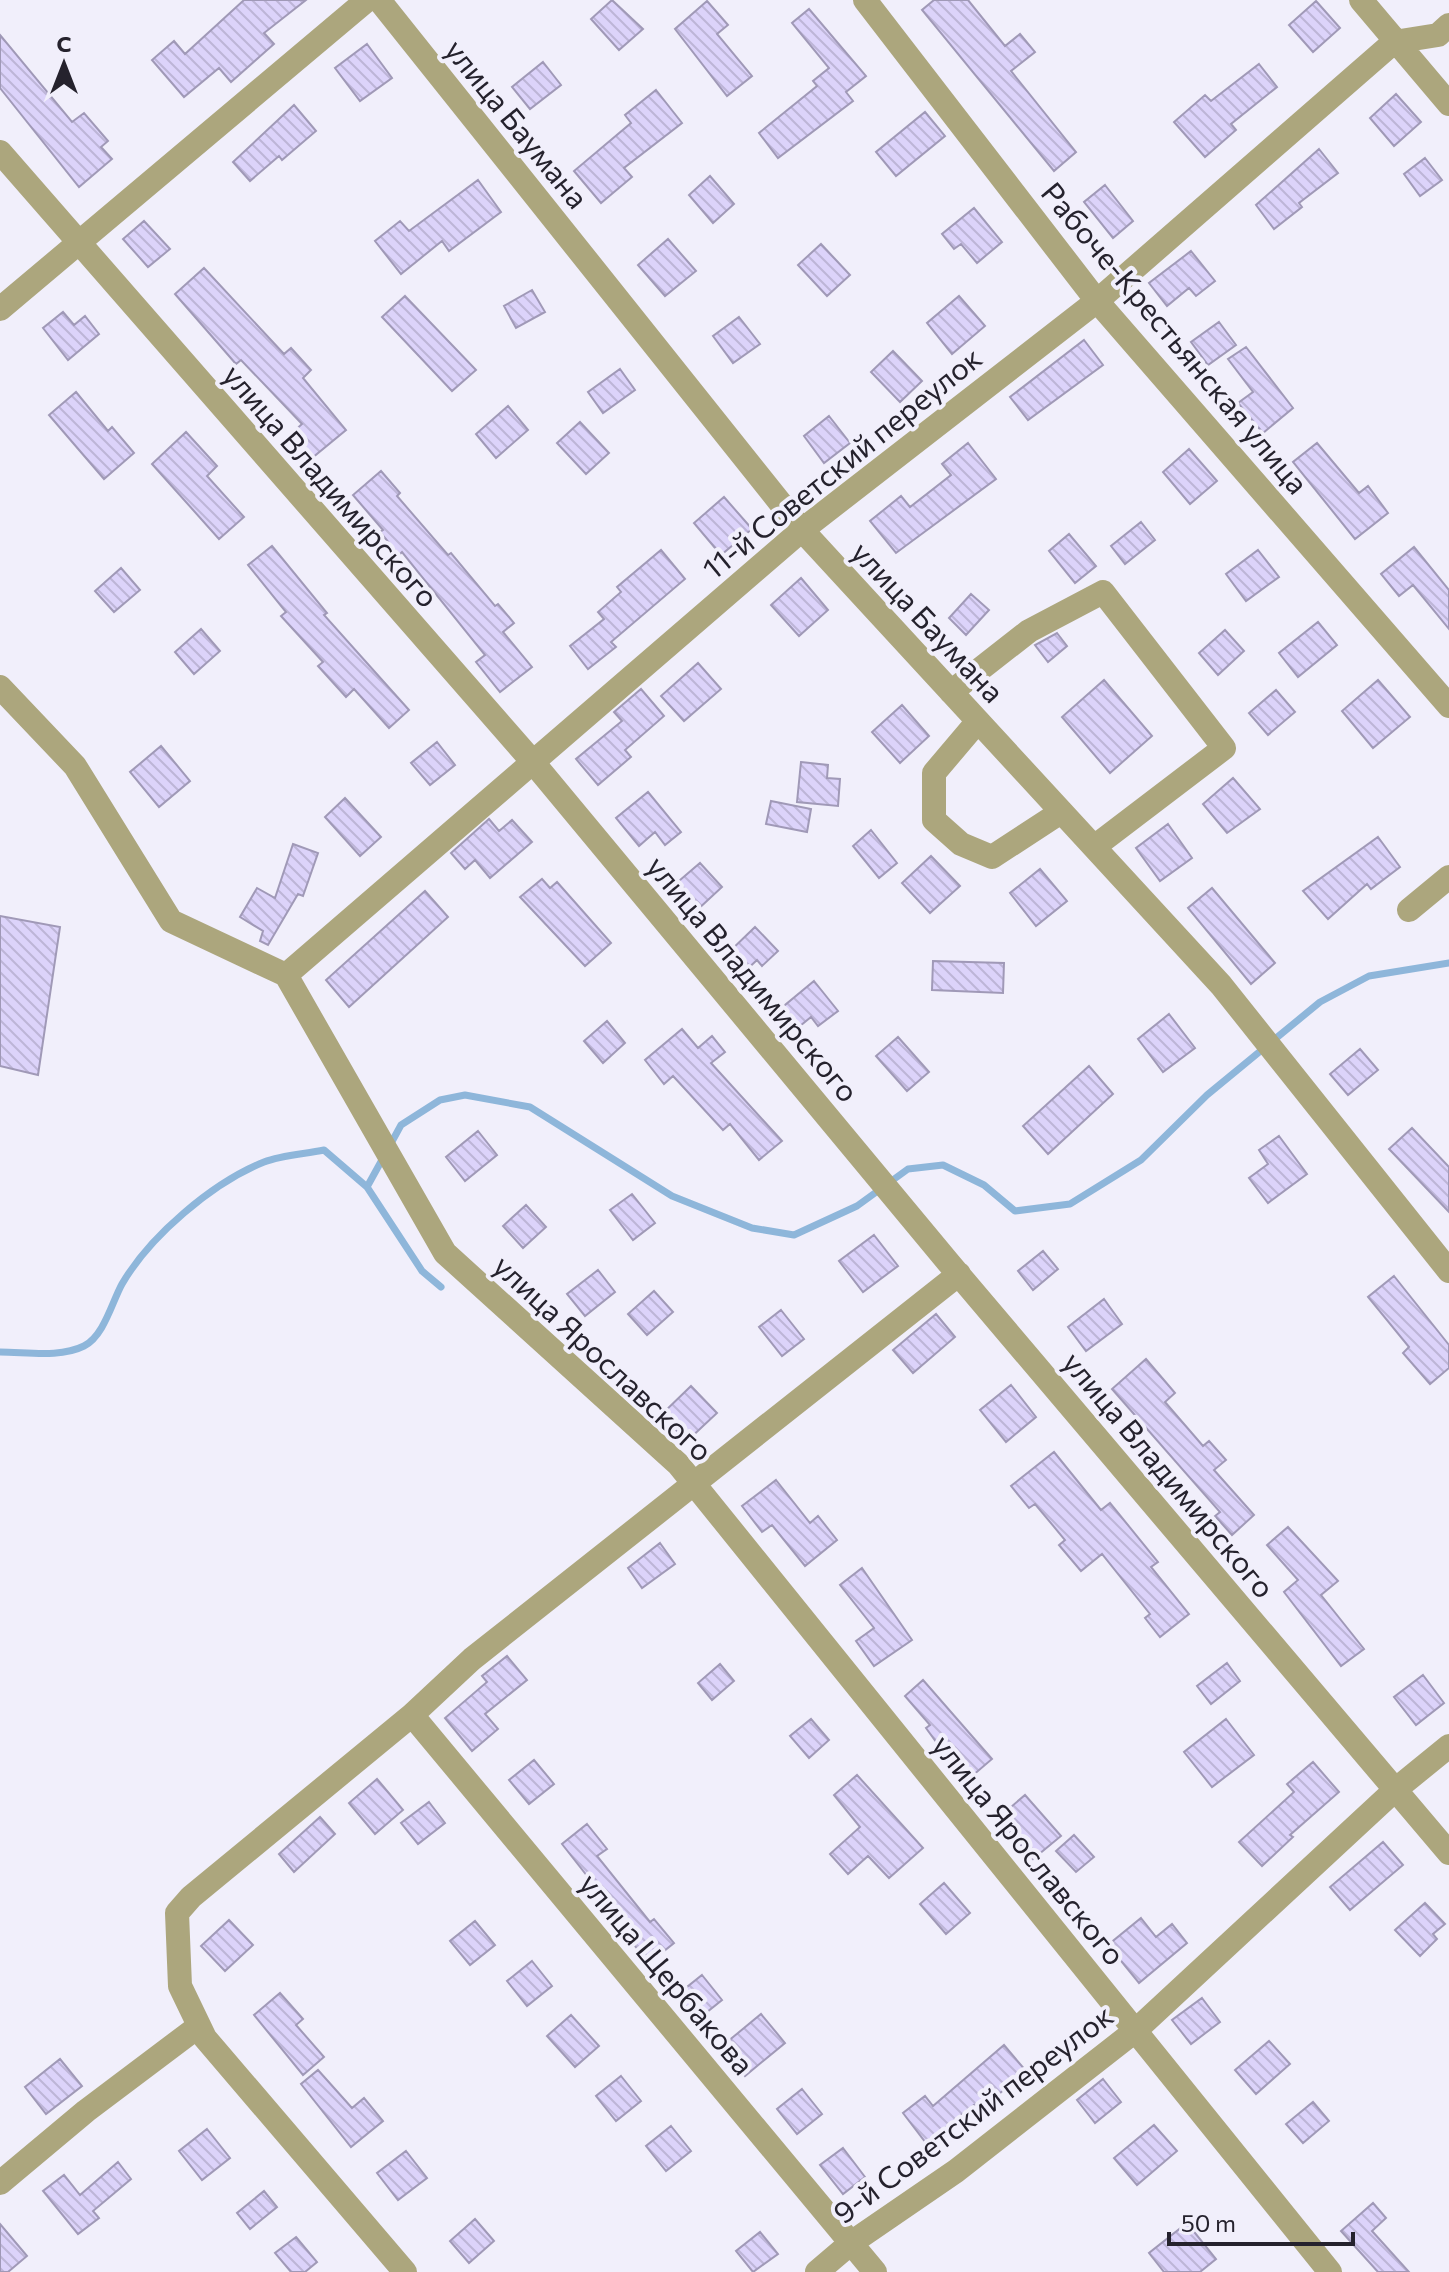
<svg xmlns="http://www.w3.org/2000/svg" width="1449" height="2272" viewBox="0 0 1449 2272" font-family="Commissioner,sans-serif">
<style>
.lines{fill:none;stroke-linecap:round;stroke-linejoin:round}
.stream{stroke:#8eb6da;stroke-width:7}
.building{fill:url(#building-back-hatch);stroke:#a099b7;stroke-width:2}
.minor{stroke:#aca67d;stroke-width:24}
.labels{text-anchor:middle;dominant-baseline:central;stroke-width:8;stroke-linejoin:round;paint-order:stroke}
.street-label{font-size:30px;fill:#25222d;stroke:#f1effb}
</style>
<defs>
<pattern id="building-back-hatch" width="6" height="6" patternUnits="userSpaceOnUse" patternTransform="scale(2)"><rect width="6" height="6" fill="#dcd3fa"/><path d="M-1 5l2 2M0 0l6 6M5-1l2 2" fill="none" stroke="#bdb5d7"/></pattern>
</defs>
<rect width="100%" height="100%" fill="#f1effb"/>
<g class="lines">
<!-- stream -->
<path class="stream" d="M389,1147L401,1125L440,1100L465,1095L530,1107L672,1196L752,1228L794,1235L857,1206L908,1169L943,1165L984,1185L1015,1211L1070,1204L1141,1160L1207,1095L1320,1002L1369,976L1449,963
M367,1187L383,1158
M0,1352C27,1352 60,1358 84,1346C104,1336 112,1302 122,1284C150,1236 212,1183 264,1162C282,1155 305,1154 324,1150L367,1187L422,1271L441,1287"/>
</g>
<!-- building -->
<path class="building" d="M244,0H306L264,33L274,44L231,82L219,68L184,97L152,60L174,41L185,54Z
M612,0L643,29L619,50L591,19Z
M934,0H968L1005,46L1020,34L1035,52L1011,71L1076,152L1054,171L922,10Z
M707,1L728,25L717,34L752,76L727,96L675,29Z
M1316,1L1340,28L1313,52L1289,25Z
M809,9L866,76L846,92L853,101L778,158L759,133L817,86L813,81L829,68L792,23Z
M0,35L72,122L84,113L108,141L101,147L112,159L79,187L0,88Z
M367,44L392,78L360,101L335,68Z
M543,62L561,85L530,109L512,87Z
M1259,64L1277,87L1231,124L1236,130L1205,157L1174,122L1205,95L1211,101Z
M656,90L682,123L624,168L632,177L601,203L574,171L631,123L625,115Z
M1396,94L1421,122L1394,146L1370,118Z
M294,105L316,131L282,160L279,156L250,181L233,162Z
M925,112L945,136L896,176L876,152Z
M1319,149L1338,173L1299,203L1302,207L1274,229L1256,205Z
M1425,158L1442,180L1420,196L1404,174Z
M710,176L734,204L713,223L689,195Z
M478,180L501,212L449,251L442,241L401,274L375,241L400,221L409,231Z
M1105,185L1133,221L1113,238L1084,202Z
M974,208L1002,242L977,263L961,244L954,249L942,234Z
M144,221L170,249L148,267L123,239Z
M668,239L696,271L665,296L638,265Z
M821,244L850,275L827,296L798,265Z
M1191,251L1215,281L1196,296L1189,288L1167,306L1149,283Z
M204,268L284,354L291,348L311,370L303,378L346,430L312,458L292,433L302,424L241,360L236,364L175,294Z
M532,290L545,312L516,328L504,306Z
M405,296L476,370L452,391L382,317Z
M959,296L985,326L952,354L927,323Z
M63,312L74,325L85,316L99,334L68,360L43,328Z
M739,317L760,344L733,363L713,336Z
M1219,322L1236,345L1208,365L1191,342Z
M1084,340L1103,365L1028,420L1010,397Z
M1246,347L1293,408L1263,433L1238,403L1253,392L1228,359Z
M893,351L922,381L900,402L871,372Z
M620,369L635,390L603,413L588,392Z
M76,392L108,431L112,427L134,453L104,479L49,415Z
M508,406L528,430L496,458L476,434Z
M829,416L850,443L824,463L804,436Z
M580,422L609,453L586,474L557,443Z
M186,432L217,466L207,476L244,517L219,539L152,464Z
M968,443L996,479L896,553L870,521L901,496L910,507L951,475L942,464Z
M1317,443L1359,493L1368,486L1388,513L1355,539L1293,462Z
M1189,449L1217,481L1190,504L1163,472Z
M381,471L400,493L397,496L448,555L451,553L495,606L498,604L514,623L503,632L532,667L500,692L476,662L485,655L402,552L399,555L380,532L383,530L353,495Z
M724,497L752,529L721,555L694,523Z
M1141,522L1155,540L1125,564L1111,546Z
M1069,534L1096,566L1075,583L1049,551Z
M272,546L327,613L324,615L409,710L389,728L354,689L346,697L318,666L323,662L281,616L286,612L248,565Z
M1414,547L1449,590V629L1413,585L1399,596L1381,574Z
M661,550L685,579L611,642L616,647L588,669L570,646L604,619L598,612L621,592L617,587Z
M1258,550L1279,577L1246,601L1226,574Z
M121,568L140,590L114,612L95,591Z
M801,578L828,610L799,636L771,605Z
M971,594L989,610L966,635L949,618Z
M1318,622L1337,645L1298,677L1279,653Z
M201,629L220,651L194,674L175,652Z
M1225,630L1244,651L1218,675L1199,653Z
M1057,633L1067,646L1048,662L1035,645Z
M698,663L721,689L684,721L661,696Z
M1104,680L1152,736L1110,773L1062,717Z
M1378,680L1410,717L1373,748L1342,711Z
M641,689L664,716L625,750L631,757L598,785L576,759L622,721L614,712Z
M1276,690L1295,712L1268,735L1249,713Z
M902,705L929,736L900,763L872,732Z
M437,742L455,765L430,785L411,763Z
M161,746L190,781L159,807L130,772Z
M801,762L828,765L827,778L840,779L838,806L797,802Z
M1233,778L1260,809L1227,833L1203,804Z
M648,792L681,832L665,845L655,832L639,846L616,818Z
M345,798L381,837L360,856L325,817Z
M771,801L811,809L807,832L766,824Z
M489,819L499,831L512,820L532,842L490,878L475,860L465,869L451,853Z
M1168,824L1192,858L1160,881L1136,848Z
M871,830L897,863L879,878L853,846Z
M1378,837L1400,867L1371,889L1367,884L1328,919L1303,891Z
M293,844L318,853L303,896L298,894L268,945L260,941L263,931L240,917L257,888L275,898Z
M931,856L960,886L930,913L902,883Z
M700,863L722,887L696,911L673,886Z
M1040,869L1067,901L1036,926L1010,893Z
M542,879L550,888L557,882L611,943L585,966L520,897Z
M1212,888L1275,963L1251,984L1188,908Z
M425,891L448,917L349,1007L326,980Z
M0,916L60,927L38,1075L0,1066Z
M755,927L778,951L762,966L757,960L744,972L727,954Z
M933,961L1004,963L1003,993L932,990Z
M814,981L838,1011L818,1026L811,1017L795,1030L779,1010Z
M1169,1014L1195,1048L1163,1072L1138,1039Z
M607,1021L625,1043L603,1063L584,1041Z
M682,1029L698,1048L712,1036L725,1052L711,1063L782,1141L759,1160L730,1124L723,1130L673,1076L664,1084L645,1060Z
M898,1037L929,1072L907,1091L876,1056Z
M1360,1049L1378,1070L1348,1095L1330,1074Z
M1089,1066L1113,1094L1048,1154L1023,1126Z
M1412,1128L1449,1167V1212L1389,1149Z
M478,1131L497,1155L465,1181L446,1157Z
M1279,1136L1307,1174L1268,1203L1249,1178L1268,1164L1259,1150Z
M632,1194L655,1223L633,1240L610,1210Z
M526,1205L546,1227L523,1248L503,1226Z
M874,1235L898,1266L863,1292L839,1261Z
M1043,1251L1058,1269L1033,1290L1018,1271Z
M598,1270L615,1292L585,1316L567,1294Z
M1394,1276L1449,1345V1368L1430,1384L1403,1353L1409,1347L1368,1297Z
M654,1291L673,1312L647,1335L628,1314Z
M1104,1299L1122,1324L1086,1351L1068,1327Z
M781,1310L804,1339L782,1356L759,1327Z
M936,1314L955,1337L913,1373L893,1350Z
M1146,1359L1175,1393L1165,1402L1203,1446L1209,1441L1226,1460L1214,1470L1254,1515L1232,1535L1215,1516L1220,1512L1112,1389Z
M1011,1385L1036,1417L1006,1442L980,1410Z
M691,1386L717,1413L687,1441L661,1415Z
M1054,1452L1101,1510L1110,1503L1158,1562L1151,1567L1189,1614L1160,1637L1145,1618L1150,1614L1102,1554L1081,1571L1059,1545L1065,1540L1035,1504L1029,1508L1011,1486Z
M776,1480L810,1523L818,1516L837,1540L805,1566L772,1525L762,1532L742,1506Z
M1288,1527L1338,1581L1321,1595L1364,1649L1341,1666L1284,1592L1298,1580L1267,1545Z
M660,1543L675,1564L642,1588L628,1568Z
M862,1568L912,1640L874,1666L856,1641L874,1628L840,1585Z
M507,1656L527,1680L485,1714L498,1729L472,1751L445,1718L487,1682L482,1676Z
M1227,1663L1240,1681L1211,1704L1197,1686Z
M720,1664L734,1681L712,1700L698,1683Z
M1423,1675L1444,1703L1416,1725L1394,1697Z
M923,1680L992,1759L965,1782L926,1728L930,1725L905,1696Z
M811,1719L829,1740L809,1758L790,1736Z
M1226,1719L1254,1755L1212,1787L1184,1752Z
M534,1760L554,1784L529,1804L509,1780Z
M1313,1762L1339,1792L1290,1835L1293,1837L1262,1866L1239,1842L1294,1792L1287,1784Z
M857,1775L923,1848L889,1878L868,1856L848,1874L830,1854L860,1827L834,1795Z
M377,1779L403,1810L375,1834L349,1803Z
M1025,1795L1061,1836L1033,1859L998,1818Z
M429,1802L445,1823L418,1844L401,1823Z
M320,1817L335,1834L294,1872L279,1854Z
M587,1824L607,1849L597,1856L650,1922L654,1919L674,1943L649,1963L617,1924L613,1926L593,1902L602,1895L562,1844Z
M1074,1835L1094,1857L1076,1872L1056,1851Z
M1383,1842L1403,1865L1350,1910L1330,1887Z
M944,1883L970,1913L946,1934L920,1904Z
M1425,1903L1445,1924L1433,1934L1437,1939L1420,1956L1395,1930Z
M1141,1918L1156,1937L1172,1924L1187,1943L1139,1983L1108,1945Z
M229,1920L253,1945L225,1971L201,1946Z
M475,1921L495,1945L470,1965L450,1941Z
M532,1961L552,1986L527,2006L507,1981Z
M702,1975L722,2000L697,2020L677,1995Z
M280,1993L303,2019L296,2025L324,2057L303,2075L254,2015Z
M1202,1998L1220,2022L1191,2044L1172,2020Z
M761,2014L785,2043L745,2076L721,2047Z
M571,2015L599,2046L575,2067L547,2036Z
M1269,2041L1290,2064L1256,2094L1235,2070Z
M1004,2045L1026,2071L979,2111L974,2105L926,2143L903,2113L925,2096L933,2106Z
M60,2059L82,2086L46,2114L25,2087Z
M318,2070L352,2108L364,2098L383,2121L351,2147L301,2084Z
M621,2076L641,2101L616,2121L596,2096Z
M1103,2079L1121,2102L1095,2123L1077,2100Z
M802,2089L822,2114L797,2134L777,2109Z
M1313,2102L1329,2121L1303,2143L1286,2124Z
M1154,2125L1177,2151L1137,2185L1114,2158Z
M671,2126L691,2151L666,2171L646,2146Z
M207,2129L230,2158L202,2180L179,2151Z
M843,2148L865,2177L843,2194L820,2165Z
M406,2151L427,2178L398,2200L377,2173Z
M118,2162L131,2179L93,2211L99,2218L78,2234L43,2191L64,2175L80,2195Z
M264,2191L277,2207L250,2229L237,2213Z
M1373,2203L1386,2218L1372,2231L1409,2272H1378L1341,2231Z
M475,2219L494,2241L469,2263L450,2241Z
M1187,2223L1216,2259L1200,2272H1164L1149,2253Z
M0,2224L27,2256L8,2272H0Z
M760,2232L778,2254L753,2272L736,2251Z
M296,2237L317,2262L305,2272H291L275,2253Z"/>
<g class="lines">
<!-- minor -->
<path class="minor" d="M379,0L802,530L1221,985L1449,1271
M865,0L1097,301L1449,706
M1361,0L1449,104
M0,152L532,761L948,1262L1449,1853
M0,309L367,0
M0,687L75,766L171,921L286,975L445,1253L678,1464L1330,2272
M951,692L1029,631L1103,592L1224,748L1094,847
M978,721L934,773V820L961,844L992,857L1061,812
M1409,910L1449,877
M286,975L802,530L1097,301L1394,42L1438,35L1449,25
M412,1715L875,2272
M0,2183L86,2111L199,2026
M405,2272L205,2038L180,1986L177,1913L191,1897L412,1715L472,1659L959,1274
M817,2272L851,2243L956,2171L1135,2031L1395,1790L1449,1746"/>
</g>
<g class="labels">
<!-- street labels -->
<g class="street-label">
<text transform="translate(518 123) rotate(51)">улица Баумана</text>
<text transform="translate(1176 337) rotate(50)">Рабоче-Крестьянская улица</text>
<text transform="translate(841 462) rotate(-39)">11-й Советский переулок</text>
<text transform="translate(332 485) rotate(49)">улица Владимирского</text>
<text transform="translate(929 621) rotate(47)">улица Баумана</text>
<text transform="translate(754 978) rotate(50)">улица Владимирского</text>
<text transform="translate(604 1357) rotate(43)">улица Ярославского</text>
<text transform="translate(1170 1474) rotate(50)">улица Владимирского</text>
<text transform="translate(1030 1849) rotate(51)">улица Ярославского</text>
<text transform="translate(668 1973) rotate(50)">улица Щербакова</text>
<text transform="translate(972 2113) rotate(-37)">9-й Советский переулок</text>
</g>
</g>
<!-- north arrow -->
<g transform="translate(64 64)" stroke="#f1effb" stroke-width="6" paint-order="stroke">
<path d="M0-6L14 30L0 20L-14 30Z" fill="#25222d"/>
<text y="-12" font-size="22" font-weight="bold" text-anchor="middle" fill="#25222d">С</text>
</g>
<!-- scale -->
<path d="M1169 2232v12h184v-12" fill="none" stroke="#25222d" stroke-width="4"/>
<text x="1181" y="2232" font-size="24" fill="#25222d" stroke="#f1effb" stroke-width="6" paint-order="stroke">50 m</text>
</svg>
